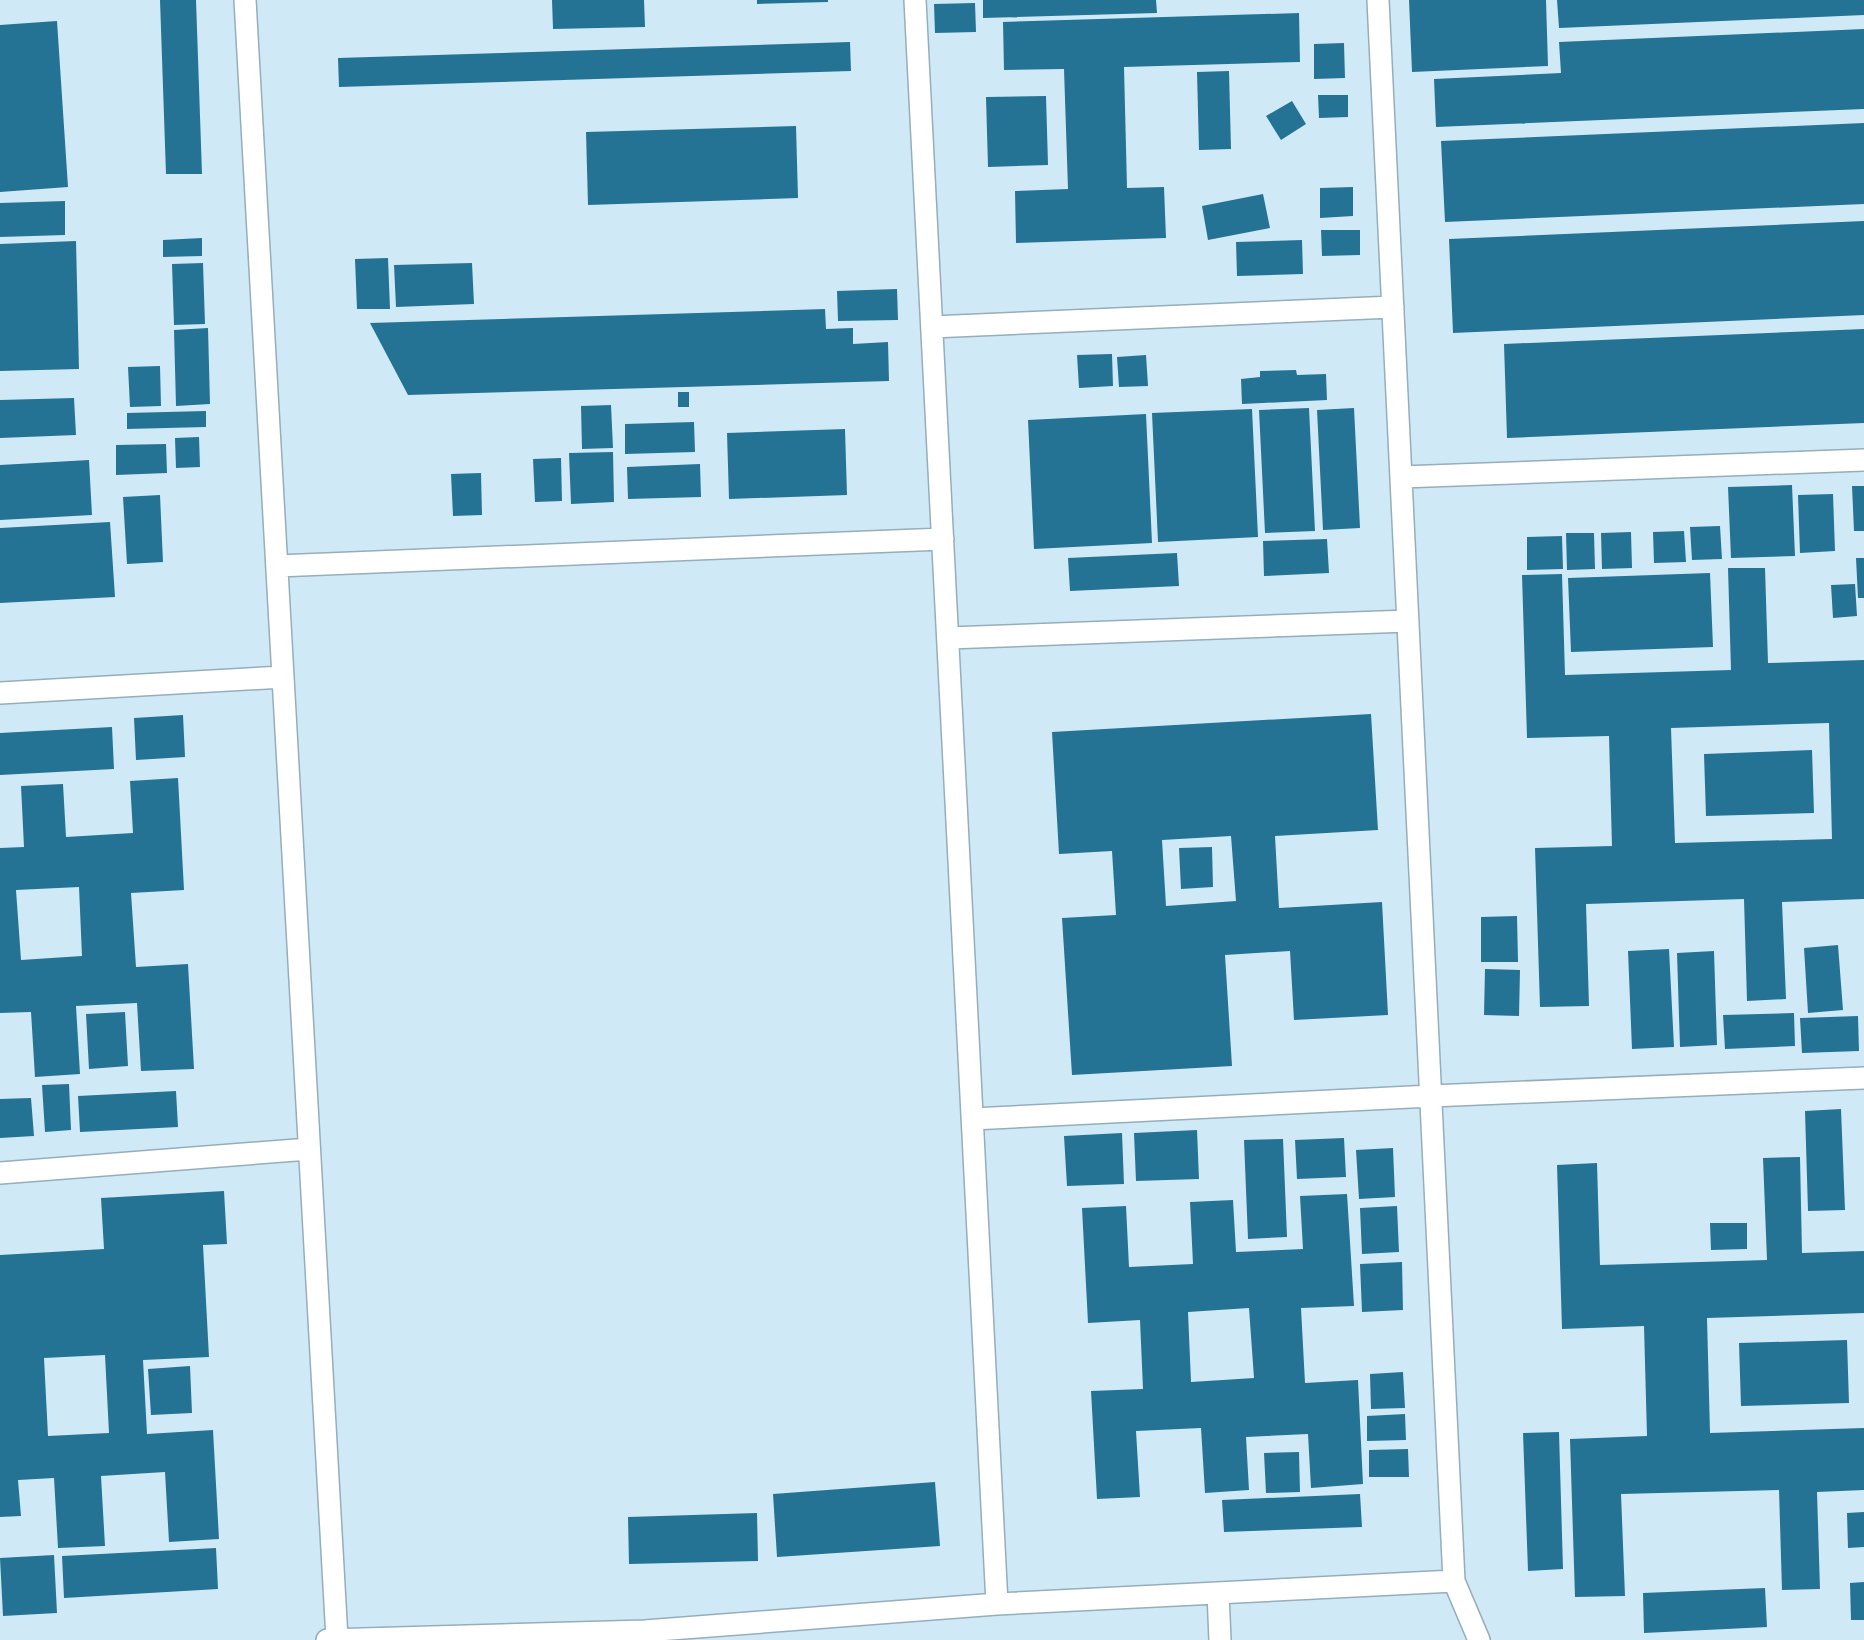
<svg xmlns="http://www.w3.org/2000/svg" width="1864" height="1640" viewBox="0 0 1864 1640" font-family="'PT Sans',sans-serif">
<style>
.building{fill:#247394;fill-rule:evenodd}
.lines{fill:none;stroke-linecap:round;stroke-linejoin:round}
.service-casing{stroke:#96aeba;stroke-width:24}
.service{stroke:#fff;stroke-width:21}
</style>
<rect width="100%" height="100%" fill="#d0e9f6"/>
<!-- building -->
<path class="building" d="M160,0H196L202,174H166Z
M552,0H644L645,27L553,29Z
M757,0H828V2L757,4Z
M983,0H1156L1157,13L983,18Z
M1409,0H1546L1548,66L1412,72Z
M1557,0H1864V15L1559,28Z
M975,3L976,32L935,33L934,4Z
M1299,13L1300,62L1124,67L1127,188L1164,187L1166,238L1016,243L1015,191L1068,189L1064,69L1004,70L1003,22Z
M57,21L68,187L0,192V25Z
M1864,29V109L1436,127L1434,79L1561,73L1559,42Z
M850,42L851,71L339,87L338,58Z
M1344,43L1345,78L1314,79V44Z
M1229,71L1231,149L1199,150L1197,72Z
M1318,95H1348V117L1319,118Z
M1046,96L1048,165L988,167L986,97Z
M1292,101L1306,124L1281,140L1266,116Z
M1864,123V204L1445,222L1441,141Z
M796,126L798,198L588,205L586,132Z
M1353,187V216L1320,218V188Z
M1263,194L1270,228L1208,240L1202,206Z
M65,201V235L0,237V203Z
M1864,221V315L1453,333L1449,239Z
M1321,230H1360V255L1322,256Z
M202,238V256L163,257V240Z
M1302,240L1303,274L1237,276L1236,242Z
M76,241L79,369L0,371V244Z
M388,258L390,309H357L355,259Z
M203,263L205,324L174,325L172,264Z
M472,263L474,304L396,307L394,265Z
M897,289L898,320L838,321L837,291Z
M825,309L826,329L853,328V344L888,342L889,381L408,395L370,323Z
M208,328L210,404L176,406L174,330Z
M1864,329V423L1507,438L1504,344Z
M1112,354L1113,386L1079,388L1077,355Z
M1146,355L1148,386L1119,387L1117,357Z
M160,366L161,406L130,407L128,367Z
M1296,370L1297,375L1326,374L1327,400L1242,404L1241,379L1260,377V371Z
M678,392H689V407H678Z
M74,398L76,435L0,438V400Z
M611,405L613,448L582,449L581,406Z
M1309,408L1315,531L1265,533L1259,410Z
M1354,408L1360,528L1323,530L1317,410Z
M1252,409L1258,537L1158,542L1152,413Z
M206,411V427L127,429V413Z
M1146,414L1152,543L1034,549L1028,420Z
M694,422L695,452L625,454V424Z
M845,429L847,495L729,499L727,433Z
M199,437L200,467L176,468L175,438Z
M166,444L167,473L116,475V445Z
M613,452L614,502L571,504L569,453Z
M561,458L562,501L535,502L533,459Z
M89,460L92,515L0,520V465Z
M700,464L701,497L628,499L627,467Z
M481,473L482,515L453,516L451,474Z
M1792,485L1795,556L1731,558L1728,487Z
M1852,486H1864V531H1854Z
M1833,494L1835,551L1800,553L1798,495Z
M160,495L163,562L127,564L123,497Z
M110,522L115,597L0,603V528Z
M1720,526L1722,559L1692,560L1690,527Z
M1684,531L1686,562L1654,563L1653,532Z
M1631,532L1632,568L1602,569L1601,533Z
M1566,533H1594L1595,569L1567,570Z
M1562,536L1563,569L1527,570V537Z
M1327,539L1329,573L1264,576L1263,541Z
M1177,553L1179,586L1070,591L1068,558Z
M1856,558H1864V598H1858Z
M1728,568H1765L1768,663L1864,660V899L1782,902L1786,999L1747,1001L1744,899L1586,904L1589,1006L1540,1007L1535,848L1612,846L1609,736L1527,738L1522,575L1562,574L1565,675L1731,670ZM1829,723L1832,839L1675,843L1671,728Z
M1710,573L1713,647L1571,652L1568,578Z
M1855,584L1857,616L1833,618L1831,585Z
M1371,714L1378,830L1275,836L1279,908L1382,902L1388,1015L1294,1020L1290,951L1225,955L1232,1066L1072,1075L1062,918L1116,915L1112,851L1059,854L1052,732ZM1231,836L1236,901L1166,906L1162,840Z
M183,715L185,757L136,760L134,718Z
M112,727L114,769L0,775V733Z
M1812,750L1814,813L1706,816L1704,754Z
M178,778L184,890L131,893L136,967L188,964L194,1069L141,1071L137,1003L76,1006L80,1074L35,1077L31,1012L0,1013V848L24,847L21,786L63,784L66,837L133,833L130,781ZM79,887L82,956L21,960L16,890Z
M1212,847L1213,887L1181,889L1179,848Z
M1517,916L1518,962H1481V917Z
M1838,945L1843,1010L1808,1013L1804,948Z
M1669,949L1674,1047L1632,1049L1628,951Z
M1714,951L1717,1045L1680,1047L1677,953Z
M1485,969L1520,970L1519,1016L1484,1015Z
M125,1012L128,1066L89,1069L86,1014Z
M1794,1013L1795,1046L1725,1049L1723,1015Z
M1858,1016L1859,1051L1802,1053L1800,1018Z
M69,1084L71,1130L45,1132L42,1085Z
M176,1091L178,1127L80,1132L78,1096Z
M31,1098L34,1136L0,1138V1099Z
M1841,1109L1845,1210L1808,1211L1805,1111Z
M1197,1130L1199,1179L1136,1181L1134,1133Z
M1122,1133L1124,1184L1067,1186L1064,1136Z
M1344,1138L1346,1177L1297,1179L1295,1140Z
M1283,1139L1287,1237L1248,1239L1244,1140Z
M1393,1148L1395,1197L1359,1199L1356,1150Z
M1800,1157L1802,1253L1864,1251V1313L1707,1318L1710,1433L1864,1428V1490L1817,1492L1820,1589L1782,1590L1779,1490L1621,1494L1625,1596L1575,1597L1570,1439L1647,1436L1644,1326L1562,1329L1557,1165L1597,1163L1600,1265L1767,1260L1763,1158Z
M224,1191L227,1244L203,1245L209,1357L143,1360L147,1434L213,1430L219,1539L169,1542L165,1472L101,1476L105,1546L58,1548L54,1478L18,1480L21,1516L0,1517V1255L104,1249L101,1198ZM105,1355L109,1433L48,1436L44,1358Z
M1347,1194L1354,1306L1301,1308L1305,1383L1358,1380L1363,1484L1311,1488L1308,1434L1246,1437L1249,1490L1205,1493L1201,1428L1136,1431L1140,1497L1097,1499L1091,1391L1143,1389L1140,1320L1088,1323L1082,1208L1126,1206L1129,1267L1193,1264L1190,1202L1233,1200L1236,1252L1303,1249L1300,1196ZM1249,1308L1254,1378L1191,1382L1188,1312Z
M1397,1206L1399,1252L1362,1254L1360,1208Z
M1710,1223H1747V1249L1711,1250Z
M1402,1262L1403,1310L1362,1312L1360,1264Z
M1847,1340L1849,1403L1741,1406L1739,1343Z
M190,1366L192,1413L151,1415L148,1369Z
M1403,1372L1405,1408L1371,1409L1370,1374Z
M1405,1414L1406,1440L1367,1441V1416Z
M1559,1432L1563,1569L1528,1571L1523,1433Z
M1408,1449L1409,1477H1369V1450Z
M1299,1452L1300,1492L1266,1493L1264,1453Z
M935,1482L940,1546L777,1557L773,1494Z
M1360,1494L1362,1527L1224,1532L1222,1500Z
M1864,1512V1547L1848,1548L1847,1513Z
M757,1513L758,1561L629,1564L628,1517Z
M216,1548L218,1589L64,1598L62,1556Z
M54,1555L57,1613L3,1616L0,1558Z
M1864,1582V1620H1851L1850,1583Z
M1765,1588L1767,1627L1644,1633L1643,1593Z"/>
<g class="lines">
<defs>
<path id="service" d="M245,0L337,1639
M915,0L997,1604
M1378,0L1454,1581L1479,1640
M932,327L1393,307
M1401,477L1864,460
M277,566L943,539
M948,638L1408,621
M0,693L283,677
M972,1119L1431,1096L1864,1078
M0,1173L309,1149
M1218,1593L1220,1640
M327,1640L645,1631L997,1604L1454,1581"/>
</defs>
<!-- service casing -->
<use href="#service" class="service-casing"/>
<!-- service -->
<use href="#service" class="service"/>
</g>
</svg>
